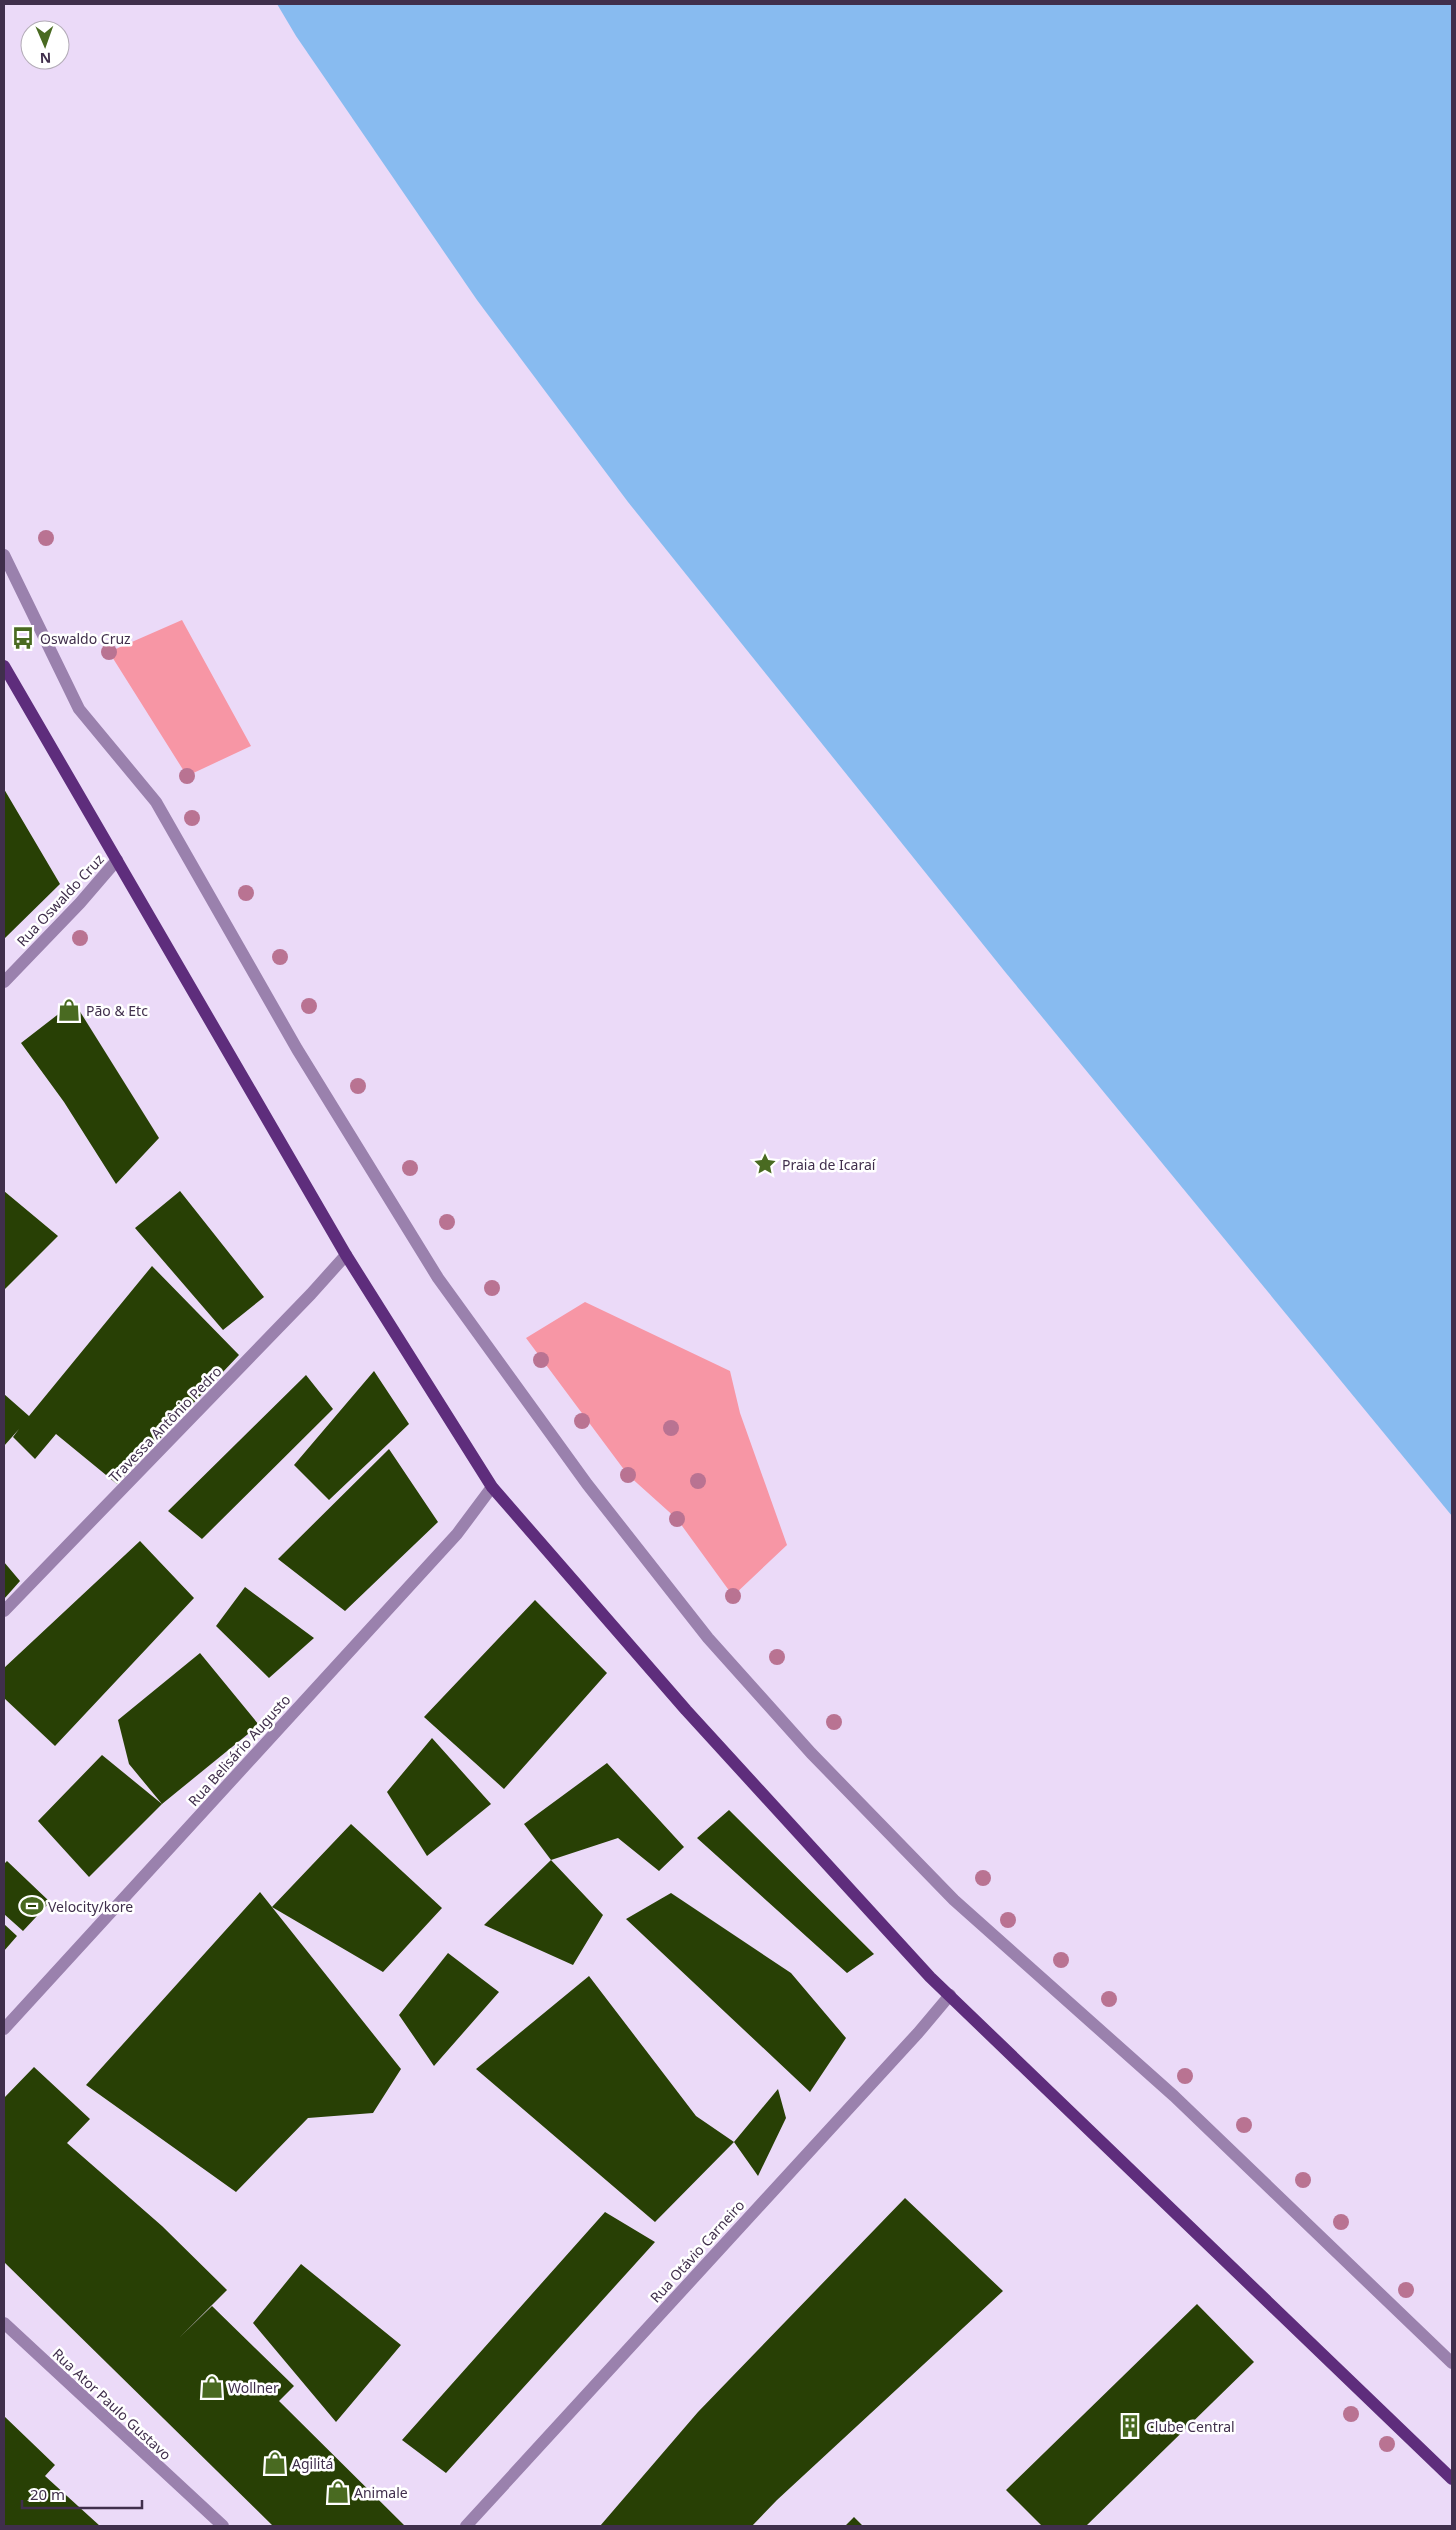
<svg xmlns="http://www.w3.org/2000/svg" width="1456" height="2530" viewBox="0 0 1456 2530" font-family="'Noto Sans',sans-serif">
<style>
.green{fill:#f796a5}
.water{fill:#88bbf0}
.building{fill:#284005}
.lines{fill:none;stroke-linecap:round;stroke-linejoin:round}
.minor{stroke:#9a81ad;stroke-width:12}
.major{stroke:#5e2d7c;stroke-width:12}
.tree{fill:#b97392}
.labels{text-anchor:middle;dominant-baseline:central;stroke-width:5;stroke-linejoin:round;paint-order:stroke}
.poi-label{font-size:14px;fill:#402f4c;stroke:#fff;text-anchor:start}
.street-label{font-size:14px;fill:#402f4c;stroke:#fff}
</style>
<rect width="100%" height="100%" fill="#ebdaf8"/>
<!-- green -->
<path class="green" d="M182,620L251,746L187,776L109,652Z
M585,1302L730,1371L740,1413L787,1545L733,1596L677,1519L628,1475L526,1338Z"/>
<!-- water -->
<path class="water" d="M277,4H1452V1516L1006,973L628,502L477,300L296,36Z"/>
<!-- building -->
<path class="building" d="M4,789L60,884L4,939Z
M74,1002L159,1138L116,1184L64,1102L21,1043Z
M4,1191L58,1236L4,1290Z
M180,1191L264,1297L223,1330L135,1228Z
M152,1266L239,1355L117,1484L56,1434L35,1459L13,1437L19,1429L4,1446V1394L29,1416Z
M374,1371L409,1424L329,1500L294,1465Z
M306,1375L333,1409L202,1539L168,1511Z
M389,1449L438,1522L345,1611L278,1559Z
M140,1541L194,1598L55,1746L4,1698V1668Z
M4,1562L20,1581L4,1599Z
M245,1587L314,1638L269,1678L216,1626Z
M535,1600L607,1673L504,1789L424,1717Z
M200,1653L259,1725L162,1804L129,1764L118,1720Z
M432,1738L491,1804L427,1856L387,1792Z
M102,1755L162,1804L89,1877L38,1821Z
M607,1763L684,1847L659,1871L618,1838L551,1860L524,1824Z
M729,1810L874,1954L847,1973L697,1838Z
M351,1824L442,1908L383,1972L272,1907Z
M551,1860L603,1915L573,1965L484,1925Z
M7,1861L50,1902L23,1931L4,1914V1864Z
M260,1892L401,2069L373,2113L308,2118L236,2192L86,2085Z
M671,1893L791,1973L846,2038L810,2092L626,1919Z
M4,1924L17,1936L4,1951Z
M448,1953L499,1992L434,2066L399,2015Z
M589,1976L696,2116L734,2142L778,2089L786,2118L758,2176L734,2142L655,2222L476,2069Z
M34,2067L90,2119L67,2143L162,2226L227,2290L179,2338L212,2306L294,2386L279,2401L405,2526H273L4,2262V2098Z
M905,2198L1003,2291L777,2500L752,2526H600L698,2412Z
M605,2212L655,2242L446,2473L402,2440Z
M301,2264L401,2345L336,2422L253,2323Z
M1197,2304L1254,2362L1086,2526H1042L1006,2490Z
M4,2416L55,2465L45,2476L100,2526H4Z
M854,2517L863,2526H845Z"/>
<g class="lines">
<!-- minor -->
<path class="minor" d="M4,555L79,709L156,802L297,1049L438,1278L587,1484L708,1638L811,1753L954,1900L1174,2096L1452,2363
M4,982L80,903L117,860
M4,1611L311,1294L346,1255
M4,2029L457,1534L492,1487
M4,2323L223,2526
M466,2526L918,2033L950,1995"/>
<!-- major -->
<path class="major" d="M4,666L346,1255L492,1487L686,1710L930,1977L1452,2479"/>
</g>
<!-- trees -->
<g class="tree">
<circle cx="46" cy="538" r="8"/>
<circle cx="109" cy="652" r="8"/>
<circle cx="187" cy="776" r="8"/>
<circle cx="192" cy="818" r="8"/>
<circle cx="246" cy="893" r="8"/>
<circle cx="80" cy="938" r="8"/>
<circle cx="280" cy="957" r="8"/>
<circle cx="309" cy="1006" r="8"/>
<circle cx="358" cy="1086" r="8"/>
<circle cx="410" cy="1168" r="8"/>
<circle cx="447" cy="1222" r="8"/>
<circle cx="492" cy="1288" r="8"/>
<circle cx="541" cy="1360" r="8"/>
<circle cx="582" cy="1421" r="8"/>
<circle cx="671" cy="1428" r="8"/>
<circle cx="628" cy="1475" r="8"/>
<circle cx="698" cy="1481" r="8"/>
<circle cx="677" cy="1519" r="8"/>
<circle cx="733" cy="1596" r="8"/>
<circle cx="777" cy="1657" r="8"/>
<circle cx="834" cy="1722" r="8"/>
<circle cx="983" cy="1878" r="8"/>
<circle cx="1008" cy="1920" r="8"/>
<circle cx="1061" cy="1960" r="8"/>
<circle cx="1109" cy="1999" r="8"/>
<circle cx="1185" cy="2076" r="8"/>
<circle cx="1244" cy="2125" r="8"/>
<circle cx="1303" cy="2180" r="8"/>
<circle cx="1341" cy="2222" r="8"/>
<circle cx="1406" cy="2290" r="8"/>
<circle cx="1351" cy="2414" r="8"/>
<circle cx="1387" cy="2444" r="8"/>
</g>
<!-- icons -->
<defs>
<symbol id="bus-bare" viewBox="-9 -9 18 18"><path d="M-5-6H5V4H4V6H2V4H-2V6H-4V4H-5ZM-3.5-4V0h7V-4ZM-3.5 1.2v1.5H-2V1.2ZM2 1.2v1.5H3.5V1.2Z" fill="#496a21" stroke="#fff" stroke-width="2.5" paint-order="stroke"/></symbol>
<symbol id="shop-bare" viewBox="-9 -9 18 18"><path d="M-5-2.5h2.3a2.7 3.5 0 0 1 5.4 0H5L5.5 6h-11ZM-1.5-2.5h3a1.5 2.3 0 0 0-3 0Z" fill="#496a21" stroke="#fff" stroke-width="2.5" paint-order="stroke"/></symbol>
<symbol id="sight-bare" viewBox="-9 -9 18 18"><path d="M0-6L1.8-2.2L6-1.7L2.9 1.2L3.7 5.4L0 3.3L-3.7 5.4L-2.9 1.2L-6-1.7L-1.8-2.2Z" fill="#496a21" stroke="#fff" stroke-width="2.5" paint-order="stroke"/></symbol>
<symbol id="stadium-bare" viewBox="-9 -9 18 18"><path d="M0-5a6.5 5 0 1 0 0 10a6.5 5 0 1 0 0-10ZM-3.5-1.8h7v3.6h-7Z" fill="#496a21" stroke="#fff" stroke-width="2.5" paint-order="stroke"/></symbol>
<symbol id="building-bare" viewBox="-9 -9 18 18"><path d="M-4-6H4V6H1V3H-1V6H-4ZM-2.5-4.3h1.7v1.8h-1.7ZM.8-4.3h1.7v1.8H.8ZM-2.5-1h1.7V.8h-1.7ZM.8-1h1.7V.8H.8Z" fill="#496a21" stroke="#fff" stroke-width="2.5" paint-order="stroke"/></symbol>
</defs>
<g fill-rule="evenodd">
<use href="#bus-bare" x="7" y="622" width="32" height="32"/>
<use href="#shop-bare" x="53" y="994" width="32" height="32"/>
<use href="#sight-bare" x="749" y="1148" width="32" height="32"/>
<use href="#stadium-bare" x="16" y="1890" width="32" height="32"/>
<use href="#shop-bare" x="196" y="2371" width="32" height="32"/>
<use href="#building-bare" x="1114" y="2410" width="32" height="32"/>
<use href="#shop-bare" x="259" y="2447" width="32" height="32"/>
<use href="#shop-bare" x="322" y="2476" width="32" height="32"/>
</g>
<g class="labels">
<!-- poi labels -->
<g class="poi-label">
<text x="40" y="638">Oswaldo Cruz</text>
<text x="86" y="1010">Pão &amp; Etc</text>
<text x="782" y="1164">Praia de Icaraí</text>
<text x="48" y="1906">Velocity/kore</text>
<text x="228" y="2387">Wollner</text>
<text x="1146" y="2426">Clube Central</text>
<text x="292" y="2463">Agilitá</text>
<text x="354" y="2492">Animale</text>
</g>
<!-- street labels -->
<g class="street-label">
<text transform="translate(60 900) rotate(-47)">Rua Oswaldo Cruz</text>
<text transform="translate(165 1424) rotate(-46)">Travessa Antônio Pedro</text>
<text transform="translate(239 1750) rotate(-48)">Rua Belisário Augusto</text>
<text transform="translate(697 2251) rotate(-48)">Rua Otávio Carneiro</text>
<text transform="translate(112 2404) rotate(43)">Rua Ator Paulo Gustavo</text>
</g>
</g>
<!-- border -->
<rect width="1456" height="2530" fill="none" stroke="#402f4c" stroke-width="10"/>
<!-- north arrow -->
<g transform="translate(45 45) rotate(178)"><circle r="24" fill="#ffffff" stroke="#b3acb7"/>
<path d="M0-4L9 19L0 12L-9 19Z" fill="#496a21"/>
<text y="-8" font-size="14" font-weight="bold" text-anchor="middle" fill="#402f4c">N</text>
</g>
<!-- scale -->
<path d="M22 2500v8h120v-8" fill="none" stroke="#402f4c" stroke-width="2.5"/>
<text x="30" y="2500" font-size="15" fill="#402f4c" stroke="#ffffff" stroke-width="4" paint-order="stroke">20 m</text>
</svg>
